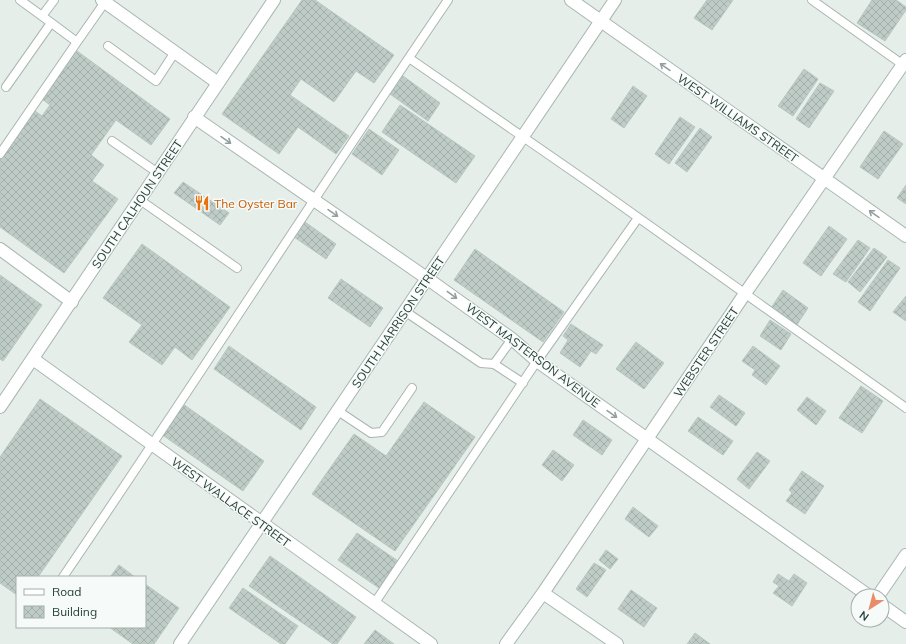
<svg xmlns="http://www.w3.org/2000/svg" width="906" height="644" viewBox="0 0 906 644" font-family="Mulish,sans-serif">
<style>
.building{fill:url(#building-cross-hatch);stroke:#b8c7c1}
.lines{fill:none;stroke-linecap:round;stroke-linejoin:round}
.service-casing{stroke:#a9b6b1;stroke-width:10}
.minor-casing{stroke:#a9b6b1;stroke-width:14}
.tertiary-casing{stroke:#a9b6b1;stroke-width:14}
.service{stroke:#fff;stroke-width:8}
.minor{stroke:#fff;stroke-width:12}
.tertiary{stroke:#fff;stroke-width:12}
.oneway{stroke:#929f9c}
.labels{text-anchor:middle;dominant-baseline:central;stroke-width:3;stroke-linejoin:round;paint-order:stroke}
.street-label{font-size:12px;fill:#263f39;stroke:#f6faf8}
.food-label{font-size:12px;fill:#c56008;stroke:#f6faf8;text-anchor:start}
</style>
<defs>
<pattern id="building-cross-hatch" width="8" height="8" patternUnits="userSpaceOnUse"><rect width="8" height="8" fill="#becbc6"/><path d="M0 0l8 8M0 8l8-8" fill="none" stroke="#a3afab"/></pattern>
</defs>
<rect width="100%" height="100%" fill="#e6eeea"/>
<!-- building -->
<path class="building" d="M302,0H315L394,55L374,83L356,71L334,102L301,79L290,95L349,136L336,154L298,127L279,154L222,114Z
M707,0H733L712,30L694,18Z
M872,0H896L906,7V10L885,41L857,23Z
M77,51L170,119L151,145L116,120L91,155L104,165L92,181L118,199L64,273L0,227V159L35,111L42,116L50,105L42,99Z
M804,69L818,79L793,116L778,106Z
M403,76L440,103L428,121L390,94Z
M820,83L834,91L809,128L796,119Z
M633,86L647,96L624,128L611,119Z
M400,105L475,156L456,183L382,132Z
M680,117L695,127L669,164L655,154Z
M700,128L712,137L687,172L675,163Z
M369,129L399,150L382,175L352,154Z
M884,131L903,144L878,179L860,167Z
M183,182L229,213L220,225L174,193Z
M906,185V204L897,198Z
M305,222L336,244L326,259L294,237Z
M829,226L847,239L821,276L803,263Z
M858,240L870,248L846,282L833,274Z
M142,244L230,307L192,360L175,347L162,365L129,342L142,325L103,298Z
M874,248L887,257L860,292L848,282Z
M475,249L564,312L543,342L454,280Z
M888,260L900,268L870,311L858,302Z
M0,275L42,305L3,361L0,359Z
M341,279L383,308L370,327L328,298Z
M783,290L808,308L796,326L771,308Z
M906,296V321L893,312Z
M770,320L791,334L781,350L760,336Z
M571,324L603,345L596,354L591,351L580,367L560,353L568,340L563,336Z
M636,342L664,363L644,389L616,369Z
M229,346L316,407L301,430L214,369Z
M753,346L780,366L766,385L752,375L755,370L742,361Z
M861,386L883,401L862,433L839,418Z
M719,395L745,413L736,426L710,407Z
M807,397L826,411L816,425L797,410Z
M40,399L122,456L38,577H17V595L0,583V457Z
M424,402L475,437L395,551L312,494L354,434L386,456Z
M183,404L264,461L243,491L161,434Z
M698,417L733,441L723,455L688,431Z
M583,420L612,440L602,455L573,435Z
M553,450L574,465L562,481L542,465Z
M757,452L770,461L749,489L737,479Z
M802,471L824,486L805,514L786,501L792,493L789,490Z
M633,507L658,526L649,537L625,519Z
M357,533L398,561L379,588L338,560Z
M606,550L618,559L610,569L599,560Z
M270,556L356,617L337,644H333L249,586Z
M594,563L606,570L587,597L576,589Z
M119,565L135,577H110Z
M778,574L789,581L794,574L807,583L792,606L773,593L779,586L773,582Z
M145,584L179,608L154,644H133L109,627H145Z
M243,588L298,626L285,644H281L229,608Z
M631,590L657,608L644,627L618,609Z
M375,630L394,644H364Z
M695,633L710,644H687Z"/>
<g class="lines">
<defs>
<path id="service" d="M20,0L42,16L54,0
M812,0L906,67
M42,16L77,42L105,2
M108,46L156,81L175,52
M409,58L591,184L906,408
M6,87L51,23
M112,141L158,173
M0,154L77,42
M140,200L237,268
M406,312L481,363L494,364L512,339
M494,364L523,383
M338,411L371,433L382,432L412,388
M63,577C193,386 318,191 448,0
M374,604L537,361L638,218"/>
<path id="minor" d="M102,0L218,83
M571,0L906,236
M194,117L428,279L512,339L537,361L869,596
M0,249L72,302
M33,359L431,644
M543,593L617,644
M878,596L906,555
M882,605L906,622
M180,644L615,0
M506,644L543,593L744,295L906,60"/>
<path id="tertiary" d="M0,407L274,0"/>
</defs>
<!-- service casing -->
<use href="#service" class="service-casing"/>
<!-- minor casing -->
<use href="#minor" class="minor-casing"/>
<!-- tertiary casing -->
<use href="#tertiary" class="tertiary-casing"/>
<!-- service -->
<use href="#service" class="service"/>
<!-- minor -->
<use href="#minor" class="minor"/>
<!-- tertiary -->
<use href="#tertiary" class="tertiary"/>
</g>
<!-- one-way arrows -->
<defs><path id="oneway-shaft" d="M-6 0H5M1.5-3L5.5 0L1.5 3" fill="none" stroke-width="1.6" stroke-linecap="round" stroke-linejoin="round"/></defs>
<g class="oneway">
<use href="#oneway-shaft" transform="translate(665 67) rotate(-145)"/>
<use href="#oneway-shaft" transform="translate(226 140) rotate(35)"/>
<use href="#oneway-shaft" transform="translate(333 213) rotate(35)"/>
<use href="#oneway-shaft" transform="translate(874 214) rotate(-145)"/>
<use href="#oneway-shaft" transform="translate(452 295) rotate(36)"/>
<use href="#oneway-shaft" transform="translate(612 414) rotate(35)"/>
</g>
<!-- icons -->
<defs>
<symbol id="restaurant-bare" viewBox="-9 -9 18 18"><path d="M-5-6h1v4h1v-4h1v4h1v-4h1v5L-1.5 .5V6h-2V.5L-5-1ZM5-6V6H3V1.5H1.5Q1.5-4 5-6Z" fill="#e8710a" stroke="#f6faf8" stroke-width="2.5" paint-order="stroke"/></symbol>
</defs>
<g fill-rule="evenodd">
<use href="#restaurant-bare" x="191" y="192" width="22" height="22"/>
</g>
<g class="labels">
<!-- street labels -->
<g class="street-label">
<text transform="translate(738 118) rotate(35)">WEST WILLIAMS STREET</text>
<text transform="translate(137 204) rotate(-56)">SOUTH CALHOUN STREET</text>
<text transform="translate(398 322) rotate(-56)">SOUTH HARRISON STREET</text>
<text transform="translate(706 352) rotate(-56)">WEBSTER STREET</text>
<text transform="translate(533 355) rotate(37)">WEST MASTERSON AVENUE</text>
<text transform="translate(231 502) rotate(36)">WEST WALLACE STREET</text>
</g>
<!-- food labels -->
<g class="food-label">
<text x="214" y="203">The Oyster Bar</text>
</g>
</g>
<!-- legend -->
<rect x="16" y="576" width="130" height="52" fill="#f6faf8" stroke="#a3afac"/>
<rect x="24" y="589" width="20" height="6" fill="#ffffff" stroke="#a3afac"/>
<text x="52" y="596" font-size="12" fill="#263f39">Road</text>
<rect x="24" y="606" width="20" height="12" fill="url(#building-cross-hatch)" stroke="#a3afac"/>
<text x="52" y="616" font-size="12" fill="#263f39">Building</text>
<!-- north arrow -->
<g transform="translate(870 608) rotate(216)"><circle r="19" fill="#f6faf8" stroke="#a3afac"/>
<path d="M0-3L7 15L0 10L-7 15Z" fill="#e98c68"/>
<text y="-6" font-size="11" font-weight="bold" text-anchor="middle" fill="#263f39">N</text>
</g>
</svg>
